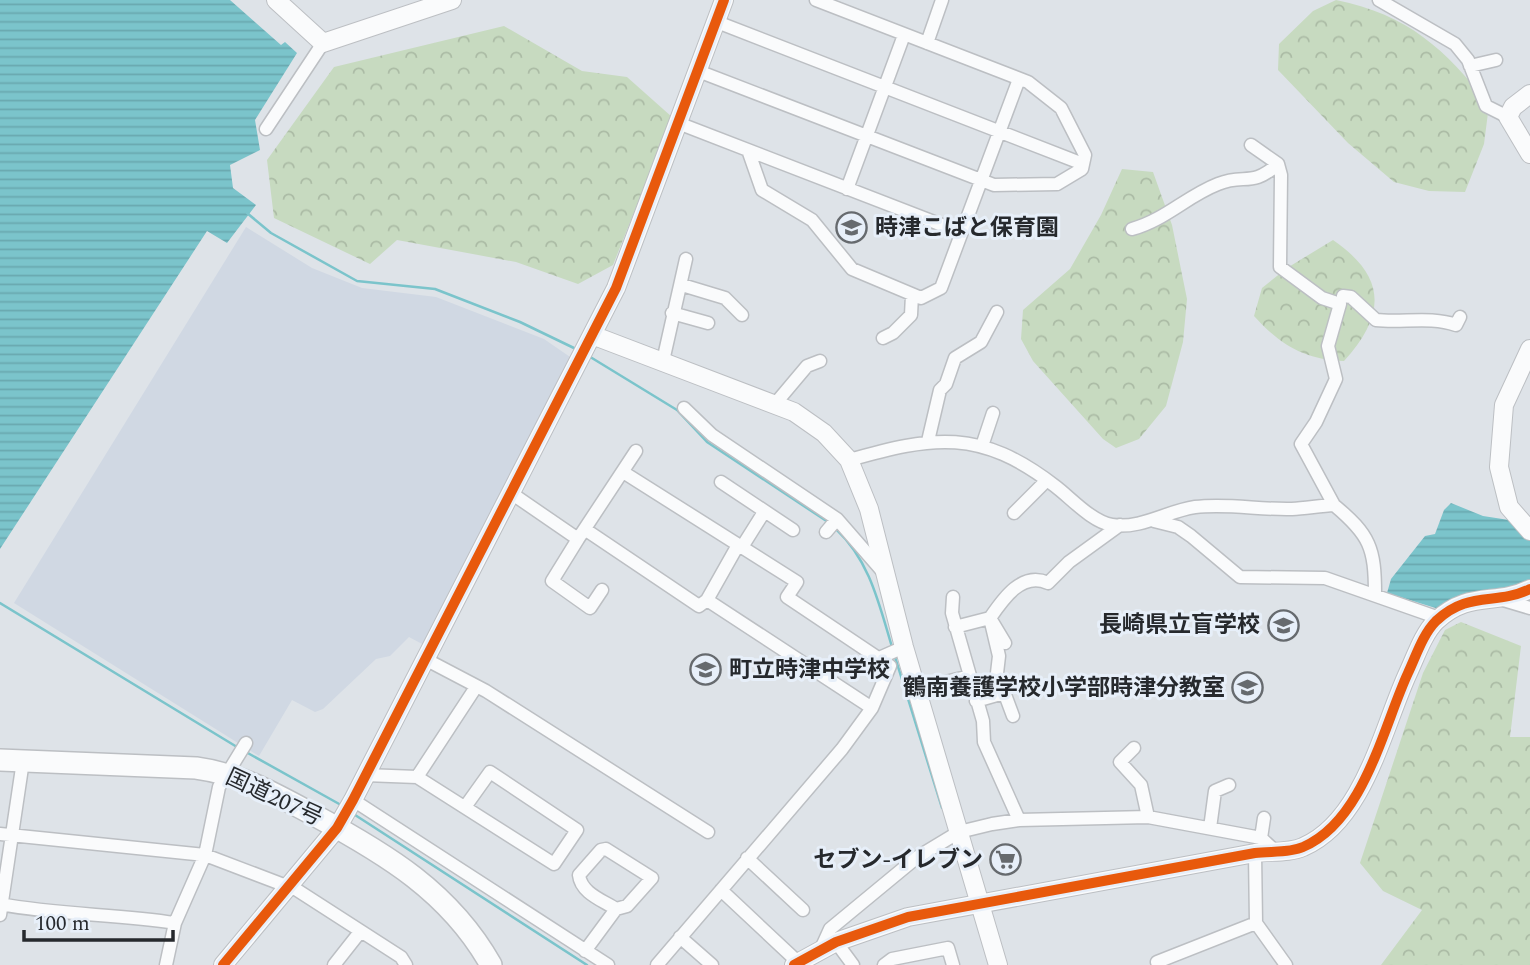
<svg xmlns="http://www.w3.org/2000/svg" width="1530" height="965" viewBox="0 0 1530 965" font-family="Spectral,'Noto Sans JP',serif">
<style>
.built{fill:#d0d8e3}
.forest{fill:url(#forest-crowns)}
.water{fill:url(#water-rules)}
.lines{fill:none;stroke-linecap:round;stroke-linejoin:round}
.stream{stroke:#7bc4cb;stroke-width:2.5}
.street-casing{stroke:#bcbfc3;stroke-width:15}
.secondary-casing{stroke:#bcbfc3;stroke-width:20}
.highway-casing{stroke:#bcbfc3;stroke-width:24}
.street{stroke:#fafbfc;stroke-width:12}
.secondary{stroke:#fafbfc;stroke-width:18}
.highway{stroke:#fafbfc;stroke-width:21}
.cycleway-casing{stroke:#e7eff9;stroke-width:15}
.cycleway{stroke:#e8590c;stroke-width:10}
.labels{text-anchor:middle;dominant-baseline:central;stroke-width:6;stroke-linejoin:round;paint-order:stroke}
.poi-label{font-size:23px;font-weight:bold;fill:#26292d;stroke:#e7eff9;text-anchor:end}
.street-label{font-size:23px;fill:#26292d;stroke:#e7eff9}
</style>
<defs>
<pattern id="forest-crowns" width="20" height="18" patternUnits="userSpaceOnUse" patternTransform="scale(1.75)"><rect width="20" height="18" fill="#c7dac0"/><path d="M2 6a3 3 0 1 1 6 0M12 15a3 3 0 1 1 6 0" fill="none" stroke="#abbba5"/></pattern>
<pattern id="water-rules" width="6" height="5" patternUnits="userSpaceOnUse" patternTransform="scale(1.75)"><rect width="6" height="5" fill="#7bc4cb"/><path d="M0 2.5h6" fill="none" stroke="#6aa8af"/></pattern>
</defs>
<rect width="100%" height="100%" fill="#dee3e8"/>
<!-- built -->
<path class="built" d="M246,227L312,268L362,288L436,297L544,339L573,359L424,645L409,637L390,656L376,659L323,709L315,712L292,700L259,756L14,603Z"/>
<!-- forest -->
<path class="forest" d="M1336,0C1409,15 1445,49 1489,105L1484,144L1465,192L1429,191L1394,182L1348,143L1278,70L1279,44L1313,11Z
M504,26L582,71L627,77L672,117L613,265L578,284L516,262L397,240L370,264L274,218L267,160L334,67Z
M1122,169L1153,172L1172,225L1187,299L1183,342L1166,406L1139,439L1116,448L1103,439L1033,361L1021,339L1023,310L1070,269L1101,215Z
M1333,240C1387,277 1386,315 1344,361C1305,360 1280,345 1254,316L1262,288L1287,268Z
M1461,622L1521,646L1510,737H1530V965H1381L1422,910L1383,891L1360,863L1423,673L1445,630Z"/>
<!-- water -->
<path class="water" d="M0,0H230L281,45L285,42L297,53L255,120L260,150L230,165L233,188L256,205L227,243L207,231L0,549Z
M1451,503L1483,516L1509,520L1530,539V584L1442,610L1387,593L1391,579L1425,536L1435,534L1444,510Z"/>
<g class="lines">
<!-- stream -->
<path class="stream" d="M247,213L271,233L357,281L435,289L520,322L576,349
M587,355L677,410L707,442L828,522
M836,529C870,561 879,604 892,647
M0,603L237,747
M895,657L942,808
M246,752L341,805
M352,813L587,965"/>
<defs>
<path id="street" d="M1379,0L1455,44L1468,60L1486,106L1508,117
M717,22L1083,164
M927,43L942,0
M1470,66L1496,60
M698,71L994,185L1057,184L1082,169L1085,155L1061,108L1028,82L816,0
M678,123L960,232
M266,129L323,43
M1251,145L1278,164
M748,150L762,190L812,220L852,269L921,298L941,288L1019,79
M847,189L904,35
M1132,229C1165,220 1187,196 1218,184C1245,173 1251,188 1278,164L1281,175L1280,267L1322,298L1340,304L1328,346L1336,379L1316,422L1301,444L1334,505
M682,285L725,298L742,315
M1343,296L1351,297L1376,320C1402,323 1431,316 1456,325L1460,317
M672,313L708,323
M883,338L893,333L911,315L912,295
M663,361L686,259
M775,404L807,366L820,361
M684,408L712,435L837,519L884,573
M928,441L940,390L946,384L955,358L981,342L997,312
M982,446L993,413
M849,460C933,436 980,428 1055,486C1071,498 1092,522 1112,525C1142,529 1167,511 1195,507C1228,503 1259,510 1292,509C1306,508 1320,506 1334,505C1370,535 1375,548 1375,594
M623,472L797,582L787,597L890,666L872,708L842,749L657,965
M721,482L793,530
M511,493L578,539L636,451
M1014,513L1047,480
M1154,521L1178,527L1191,536L1240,577L1325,578L1439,618
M586,530L699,606L707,600L738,545
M826,532L837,519
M578,539L552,581L590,608L602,590
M742,547L764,512
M953,597L952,613L983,721L984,742L1019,820
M1500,599L1530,608
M707,600L872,708
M955,627L990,618L1005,643
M879,658L904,647
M425,659L486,691L708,832
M917,689L970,676
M976,701L1004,693
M1013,716L997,673L999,656L990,618C1003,599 1022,571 1048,583L1069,562L1120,525
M1134,748L1120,762L1141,785L1148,817
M365,775L417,777L476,687
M417,777L554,864L577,830L490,772L465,807
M353,800L608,965
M1210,828L1215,791L1229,785
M0,834L205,855L297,890L401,957L406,965
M1261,838L1264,818
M1255,853L1256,923L1286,965
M747,858L803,910
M721,890L801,965
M0,904C58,915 116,914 175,923
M0,915L23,761
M680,937L712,965
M836,942L853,965
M585,951L616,909L627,906L652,878L606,849L601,850L579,875C581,893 602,900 616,909
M820,951L830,929L916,858L959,832L992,824L1019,820L1148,817L1261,838L1274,850
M1157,962L1256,923
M166,965L175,923L205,855L219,787L246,743
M334,965L360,932
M884,965L892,959L948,948L953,965"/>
<path id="secondary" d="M276,0L323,43L452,0
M1530,94L1513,107L1508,117L1530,154
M592,335L794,412L824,433L849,460L869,509L904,647L998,965
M1530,349L1504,405L1499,467L1509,507L1530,531
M223,965L337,828L353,800L616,288L724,0
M794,965L836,942L908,917L1255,853C1270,851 1290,853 1303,847C1364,821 1383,727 1408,673C1416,656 1423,634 1436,621C1469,590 1495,606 1530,589"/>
<path id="highway" d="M0,760L196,768C241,774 275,794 314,815C386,854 450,892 491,965"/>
</defs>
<!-- street casing -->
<use href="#street" class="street-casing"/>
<!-- secondary casing -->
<use href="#secondary" class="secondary-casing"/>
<!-- highway casing -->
<use href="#highway" class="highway-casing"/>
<!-- street -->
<use href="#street" class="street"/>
<!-- secondary -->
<use href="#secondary" class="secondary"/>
<!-- highway -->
<use href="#highway" class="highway"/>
<defs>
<path id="cycleway" d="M223,965L337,828L353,800L616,288L724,0
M794,965L836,942L908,917L1255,853C1270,851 1290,853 1303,847C1364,821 1383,727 1408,673C1416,656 1423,634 1436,621C1469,590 1495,606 1530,589"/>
</defs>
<!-- cycleway casing -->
<use href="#cycleway" class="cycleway-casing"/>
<!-- cycleway -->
<use href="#cycleway" class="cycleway"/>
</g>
<!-- icons -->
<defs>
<symbol id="school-ring" viewBox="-11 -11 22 22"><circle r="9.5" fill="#e7eff9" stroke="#666a6e" stroke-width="1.5"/><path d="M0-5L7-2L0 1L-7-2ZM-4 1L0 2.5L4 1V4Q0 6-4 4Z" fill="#666a6e"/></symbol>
<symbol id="supermarket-ring" viewBox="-11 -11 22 22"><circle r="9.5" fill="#e7eff9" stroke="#666a6e" stroke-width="1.5"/><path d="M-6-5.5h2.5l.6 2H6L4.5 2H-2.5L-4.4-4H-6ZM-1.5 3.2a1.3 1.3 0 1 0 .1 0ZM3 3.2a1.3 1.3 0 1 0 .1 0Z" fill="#666a6e"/></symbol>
</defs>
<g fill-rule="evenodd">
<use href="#school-ring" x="834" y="210" width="35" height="35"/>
<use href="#school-ring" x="1266" y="608" width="35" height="35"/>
<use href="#school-ring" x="688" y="652" width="35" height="35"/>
<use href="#school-ring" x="1230" y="670" width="35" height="35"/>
<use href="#supermarket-ring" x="988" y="842" width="35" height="35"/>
</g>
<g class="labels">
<!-- poi labels -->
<g class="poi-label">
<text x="875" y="228" text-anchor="start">時津こばと保育園</text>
<text x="1260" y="625">長崎県立盲学校</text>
<text x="729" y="670" text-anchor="start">町立時津中学校</text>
<text x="1225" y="688">鶴南養護学校小学部時津分教室</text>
<text x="983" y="860">セブン-イレブン</text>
</g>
<!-- street labels -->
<g class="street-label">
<text transform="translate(274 798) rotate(25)">国道207号</text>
</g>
</g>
<!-- scale -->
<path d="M24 930v10h149v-10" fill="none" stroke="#26292d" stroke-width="3.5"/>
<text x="35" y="930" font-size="21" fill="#26292d" stroke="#e7eff9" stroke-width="5" paint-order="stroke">100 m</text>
</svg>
